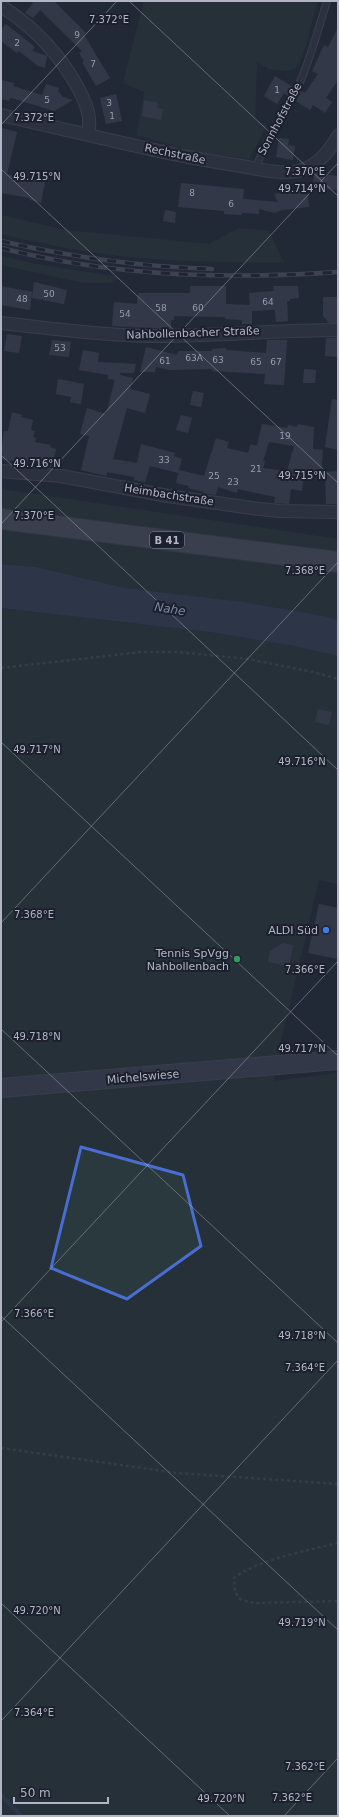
<svg xmlns="http://www.w3.org/2000/svg" width="339" height="1817" viewBox="0 0 339 1817" font-family="'DejaVu Sans',sans-serif">
<style>
.green{fill:#29393d}
.water{fill:#3a445f}
.lines{fill:none;stroke-linecap:round;stroke-linejoin:round}
.stream{stroke:#3a445f;stroke-width:4}
.building{fill:#454b5c;fill-rule:evenodd}
.lane-casing{stroke:#525663;stroke-width:8}
.street-casing{stroke:#525663;stroke-width:14}
.secondary-casing{stroke:#525663;stroke-width:20}
.primary-casing{stroke:#404451;stroke-width:22}
.path{stroke:#47545a;stroke-width:2.5;stroke-dasharray:3 3;stroke-linecap:butt}
.lane{stroke:#373b48;stroke-width:6}
.street{stroke:#373b48;stroke-width:12}
.secondary{stroke:#454a5b;stroke-width:18}
.primary{stroke:#555a68;stroke-width:20}
.rail-casing{stroke:#5b6071;stroke-width:4.5}
.rail{stroke:#1c202d;stroke-width:3;stroke-dasharray:9;stroke-linecap:butt}
.marked{fill:none;stroke:#4a6dd2;stroke-width:3;stroke-linejoin:round}
.ticks{fill:none;stroke:#b2b6c4;stroke-width:1;stroke-opacity:0.45}
.shop-dot{fill:#3f7fe0;stroke:#1c202d;stroke-width:1.5}
.leisure-dot{fill:#2e9e5b;stroke:#1c202d;stroke-width:1.5}
.labels{text-anchor:middle;dominant-baseline:central;stroke-width:4;stroke-linejoin:round;paint-order:stroke}
.number-label{font-size:9px;fill:#979baa}
.shield{fill:#1c202d;stroke:#858997;stroke-width:1}
.shield-label{font-size:10px;font-weight:bold;fill:#b2b6c4}
.street-label{font-size:11px;fill:#b2b6c4;stroke:#1c202d}
.poi-label{font-size:11px;fill:#b2b6c4;stroke:#1c202d;text-anchor:end}
.water-label{font-size:12px;font-style:italic;fill:#7c88aa;stroke:#1c202d}
.ticks-label{font-size:10px;text-anchor:middle;fill:#b2b6c4;stroke:#1c202d;stroke-width:4;stroke-linejoin:round;paint-order:stroke}
</style>
<rect width="100%" height="100%" fill="#232937"/>
<!-- green -->
<path class="green" d="M144,1H318L303,55L295,69L286,71L269,69L257,62L255,120L267,125L249,159L198,152L137,135L144,92L123,83Z
M1,215L65,230L209,244L239,228L269,231L284,263C236,262 189,262 141,258C94,254 47,245 1,234Z
M1,256L36,264L120,277L110,283H84L1,265Z
M1,489L338,539V620L324,616L243,602L125,588L36,567L1,564Z
M1,608L210,632L294,646L338,656V884L319,880L281,1041L274,1081L338,1073V1816H1Z"/>
<!-- water -->
<path class="water" d="M1,564L36,567L125,588L243,602L324,616L338,620V656L294,646L210,632L1,608Z"/>
<g class="lines">
<!-- stream -->
<path class="stream" d="M1,1795L21,1816"/>
</g>
<!-- building -->
<path class="building" d="M31,1H54L86,33L84,35L110,78L96,86L82,62L84,61L79,53L82,51L40,10L33,18L25,13L33,3Z
M6,24L35,47L32,51L47,56L45,68L38,66L19,51L17,53L1,41V30Z
M338,28V80L326,98L332,102L325,113L313,105L310,110L296,101L301,91L305,93L318,74L312,71L324,45L328,47Z
M275,76L293,87L288,96L284,93L277,104L264,96Z
M1,80L14,83L13,86L42,95L46,84L59,88L58,91L63,97L73,100L54,111L15,99L10,98V101L1,99Z
M116,94L122,121L106,124L100,98Z
M144,100L158,103L157,108L163,109L161,120L142,116Z
M1,128L17,132L7,174L45,182L41,203L30,200V198L1,193Z
M279,138L289,139L288,145L295,146L293,160L276,157Z
M314,173L338,176V190L313,187Z
M181,183L244,189L243,199L278,202L274,194L307,189L309,207L282,210L274,213L259,209V214L242,213V215L224,214V211L178,207Z
M165,210L176,212L175,223L163,221Z
M34,282L67,290L64,304L32,298Z
M1,286L32,292L30,310L1,305Z
M190,286H226V304L250,305L249,293L274,291L273,286H298L299,298L290,299V301H287L288,321L276,322L275,310L252,311V324H242V320L225,319V317L174,316V320H171V329L112,326L114,302L137,304L138,293H190Z
M323,297H338V323H329L323,316Z
M7,334L22,336L19,353L4,351Z
M326,338H338V357L325,356Z
M52,340L71,342L69,357L49,355Z
M267,340H287L284,385L264,384L265,374L212,371V369L169,370L156,367L155,372H140L146,347L177,355L178,351H212V349L226,348V350L266,353Z
M83,350L99,353L98,362L136,364L134,373H120V375L133,378L130,389L150,394L145,413L127,408L113,459L137,463L141,444L175,453L174,456L182,459L178,473L150,466L145,482L134,480V477L107,472L106,476L81,470L89,436L80,434L87,408L106,414L115,380L108,379V375L79,370Z
M304,369L316,370L315,383H303Z
M58,379L84,384L81,404L70,402L71,397L56,394Z
M193,391L204,393L201,407L190,405Z
M332,399L338,400V450L325,447Z
M12,412L22,415L21,417L33,420L31,430L35,431L33,437L36,438L35,442L51,445L50,447L56,449L52,466L19,459L18,462L2,459L3,454L1,453L4,431H8Z
M181,415L192,418L188,433L176,430Z
M262,424L287,428L288,425L297,427L298,424L314,427L313,449L323,450L321,473L304,471L302,491L291,489L289,504L274,503L275,497L238,489L237,493L218,487L216,495L203,493L204,492L188,488L189,486L176,483L179,470L204,476L216,438L229,442L227,448L248,453L251,444L257,446ZM269,442L294,446L287,471L263,468L265,461H263Z
M338,471V504H326L325,472Z
M318,709L332,712L329,725L315,722Z
M319,904L338,908V959L308,953Z
M283,943L293,945L289,966L268,962L270,951Z"/>
<g class="lines">
<defs>
<path id="lane" d="M256,168C265,139 284,116 297,89C310,61 318,30 327,1"/>
<path id="street" d="M1,6C34,27 59,53 78,88C86,103 92,117 88,134
M1,115C79,132 156,153 235,165C255,168 278,175 298,171C317,167 329,152 338,136
M1,323C49,328 98,335 146,336C210,337 274,330 338,330
M1,471L61,476L168,496L259,509L280,511L338,512"/>
<path id="secondary" d="M1,1088L338,1060"/>
<path id="primary" d="M1,519L338,562"/>
</defs>
<!-- lane casing -->
<use href="#lane" class="lane-casing"/>
<!-- street casing -->
<use href="#street" class="street-casing"/>
<!-- secondary casing -->
<use href="#secondary" class="secondary-casing"/>
<!-- primary casing -->
<use href="#primary" class="primary-casing"/>
<!-- path -->
<path class="path" d="M1,668L141,652H177L248,659L313,672L338,679
M1,1448L177,1473L338,1484
M338,1543C309,1550 257,1560 234,1578L235,1592L241,1600L255,1603L338,1601"/>
<!-- lane -->
<use href="#lane" class="lane"/>
<!-- street -->
<use href="#street" class="street"/>
<!-- secondary -->
<use href="#secondary" class="secondary"/>
<!-- primary -->
<use href="#primary" class="primary"/>
<defs>
<path id="rail" d="M1,241C70,257 141,267 212,269
M1,248C110,276 226,280 338,272"/>
</defs>
<!-- rail casing -->
<use href="#rail" class="rail-casing"/>
<!-- rail -->
<use href="#rail" class="rail"/>
</g>
<!-- marked area -->
<path d="M0 0H339V1817H0ZM81,1147L183,1175L201,1246L127,1299L51,1268Z" fill="#232937" fill-opacity=".55" fill-rule="evenodd"/>
<path class="marked" d="M81,1147L183,1175L201,1246L127,1299L51,1268Z"/>
<!-- ticks -->
<path class="ticks" d="M129,1L338,196M1,125L117,1M1,169L338,483M1,455L338,770M1,524L338,163M1,742L338,1056M1,923L338,562M1,1029L338,1343M1,1316L338,1630M1,1322L338,961M1,1603L230,1816M1,1721L338,1360M284,1816L338,1758"/>
<!-- markers -->
<circle class="shop-dot" cx="326" cy="930" r="4"/>
<circle class="leisure-dot" cx="237" cy="959" r="4"/>
<g class="labels">
<!-- number labels -->
<g class="number-label">
<text x="77" y="35">9</text>
<text x="17" y="43">2</text>
<text x="93" y="64">7</text>
<text x="277" y="90">1</text>
<text x="47" y="100">5</text>
<text x="109" y="103">3</text>
<text x="112" y="116">1</text>
<text x="192" y="193">8</text>
<text x="231" y="204">6</text>
<text x="49" y="294">50</text>
<text x="22" y="299">48</text>
<text x="268" y="302">64</text>
<text x="161" y="308">58</text>
<text x="198" y="308">60</text>
<text x="125" y="314">54</text>
<text x="60" y="348">53</text>
<text x="194" y="358">63A</text>
<text x="218" y="360">63</text>
<text x="165" y="361">61</text>
<text x="256" y="362">65</text>
<text x="276" y="362">67</text>
<text x="285" y="436">19</text>
<text x="164" y="460">33</text>
<text x="256" y="469">21</text>
<text x="214" y="476">25</text>
<text x="233" y="482">23</text>
</g>
<!-- shield labels -->
<rect class="shield" x="150" y="532" width="34" height="16" rx="3"/>
<g class="shield-label">
<text x="167" y="540">B 41</text>
</g>
<!-- street labels -->
<g class="street-label">
<text transform="translate(280 119) rotate(-62)">Sonnhofstraße</text>
<text transform="translate(175 154) rotate(12)">Rechstraße</text>
<text transform="translate(193 333) rotate(-2)">Nahbollenbacher Straße</text>
<text transform="translate(169 495) rotate(9)">Heimbachstraße</text>
<text transform="translate(143 1077) rotate(-5)">Michelswiese</text>
</g>
<!-- poi labels -->
<g class="poi-label">
<text x="318" y="930">ALDI Süd</text>
<text x="229" y="953">Tennis SpVgg<tspan x="229" dy="13">Nahbollenbach</tspan></text>
</g>
<!-- water labels -->
<g class="water-label">
<text transform="translate(170 609) rotate(9)">Nahe</text>
</g>
</g>
<g class="ticks-label">
<text x="109" y="23">7.372°E</text>
<text x="34" y="121">7.372°E</text>
<text x="305" y="175">7.370°E</text>
<text x="37" y="180">49.715°N</text>
<text x="302" y="192">49.714°N</text>
<text x="37" y="467">49.716°N</text>
<text x="302" y="479">49.715°N</text>
<text x="34" y="519">7.370°E</text>
<text x="305" y="574">7.368°E</text>
<text x="37" y="753">49.717°N</text>
<text x="302" y="765">49.716°N</text>
<text x="34" y="918">7.368°E</text>
<text x="305" y="973">7.366°E</text>
<text x="37" y="1040">49.718°N</text>
<text x="302" y="1052">49.717°N</text>
<text x="34" y="1317">7.366°E</text>
<text x="302" y="1339">49.718°N</text>
<text x="305" y="1371">7.364°E</text>
<text x="37" y="1614">49.720°N</text>
<text x="302" y="1626">49.719°N</text>
<text x="34" y="1716">7.364°E</text>
<text x="305" y="1770">7.362°E</text>
<text x="292" y="1801">7.362°E</text>
<text x="221" y="1802">49.720°N</text>
</g>
<!-- border -->
<rect width="339" height="1817" fill="none" stroke="#b2b6c4" stroke-width="4"/>
<!-- scale -->
<path d="M14 1797v6h94v-6" fill="none" stroke="#b2b6c4" stroke-width="2"/>
<text x="20" y="1797" font-size="12" fill="#b2b6c4" stroke="#1c202d" stroke-width="3" paint-order="stroke">50 m</text>
</svg>
